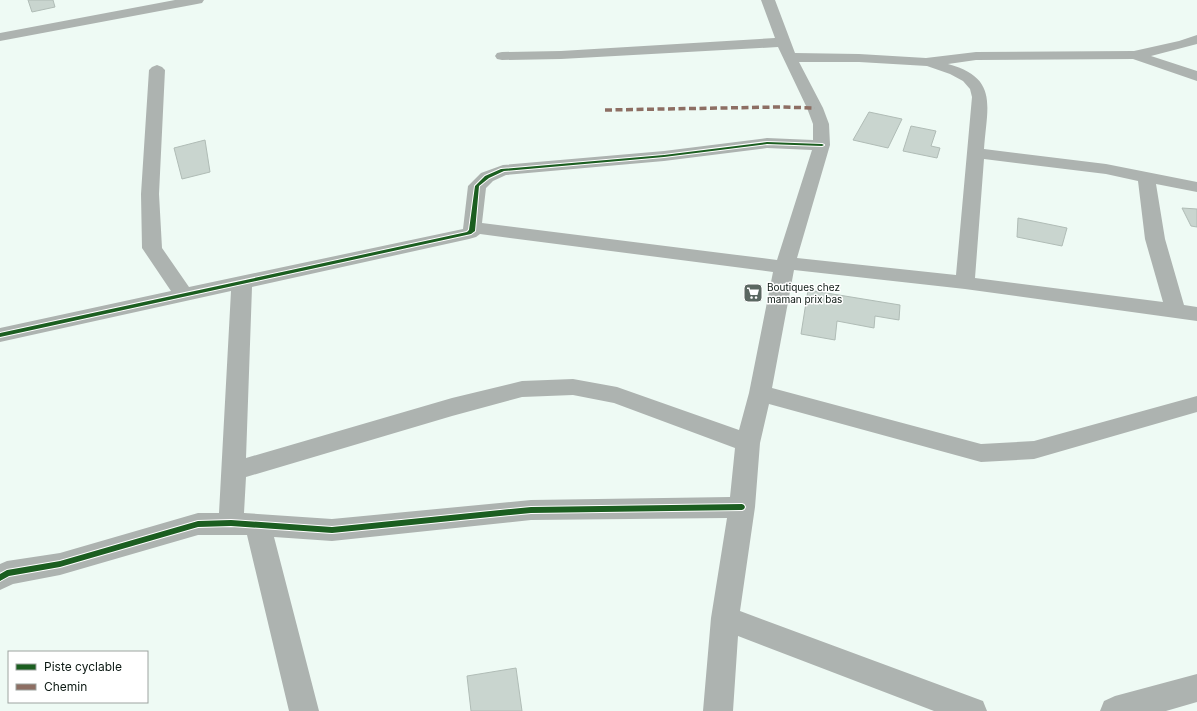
<svg xmlns="http://www.w3.org/2000/svg" width="1197" height="711" viewBox="0 0 1197 711" font-family="Inter,sans-serif">
<style>
.building{fill:#c9d5cf;stroke:#b0bcb6}
.lines{fill:none;stroke-linecap:round;stroke-linejoin:round}
.minor{fill:#adb3b0;fill-rule:evenodd}
.quiet{stroke:#8d6e63;stroke-width:3.5;stroke-dasharray:7 3.5;stroke-linecap:butt}
.cycleway-casing{stroke:#fff;stroke-width:2}
.cycleway{fill:#1b5e20;fill-rule:evenodd}
.labels{text-anchor:middle;dominant-baseline:central;stroke-width:3;stroke-linejoin:round;paint-order:stroke}
.poi-label{font-size:10px;fill:#0b1812;stroke:#fff;text-anchor:start}
</style>
<rect width="100%" height="100%" fill="#eefaf4"/>
<!-- building -->
<path class="building" d="M28,0H53L55,7L32,12Z
M869,112L902,119L888,148L853,140Z
M911,126L936,131L931,146L940,148L937,158L903,151Z
M205,140L210,172L182,179L174,148Z
M1182,208L1197,209V227L1191,226Z
M1018,218L1067,228L1062,246L1017,237Z
M808,290L900,305L899,320L875,316L874,328L837,321L835,340L801,334Z
M516,668L522,711H471L467,676Z"/>
<g class="lines">
<!-- minor -->
<path class="minor" d="M175,0H204L202,3L197,4L0,41V33Z
M761,0H775L795,53L859,54L926,58L976,52L1134,51L1179,41L1197,35V44L1151,56L1197,71V81L1133,59L976,60L948,64C999,78 987,106 984,149L1106,164L1197,182V192L1156,184L1165,239L1184,305L1197,307V321L965,289L794,270L772,388L981,444L1034,441L1197,396V412L1034,459L981,462L769,404L760,443L755,507L740,611L983,701L987,711H934L738,636L733,711H703L711,618L727,518L531,520L332,541L274,537L319,711H289L247,535H198L60,575L13,584L0,590V564L7,561L60,553L198,513H219L231,291L0,342V328L171,291L142,248L141,194L149,70L152,67L157,65L162,67L165,70L159,194L162,248L189,287L463,229L468,186L481,173L503,165L664,151L767,138L813,140V124L807,108L778,47L561,59L502,60L497,59L495,56L497,53L502,52L561,51L775,38ZM799,62H859L927,66L950,74L963,81L970,89L972,97L956,275L797,258L830,145L829,124L823,108ZM767,148L812,150L777,260L482,223L486,188L493,181L506,175L664,161ZM984,159L1106,174L1138,181L1145,239L1163,302L975,278ZM480,234L773,272L749,393L739,430L617,387L573,379L522,381L452,398L246,458L252,287L469,239L476,237ZM573,395L614,403L735,448L730,497L531,500L332,519L244,513L246,477L452,416L522,397Z
M1197,674V702L1166,711H1100L1104,701L1115,696Z"/>
<!-- quiet -->
<path class="quiet" d="M605,110L780,107L815,108"/>
<defs>
<path id="cycleway" d="M767,142L822,144L824,145L822,146L767,144L664,157L504,171L489,178L479,186L475,231L471,234L0,337V333L467,232L469,230L475,186L485,176L501,169L664,155Z
M742,504L744,505L745,507L744,509L742,510L531,513L332,533L231,526L198,527L60,567L9,576L0,581V574L7,570L60,561L198,521L231,520L332,527L531,507Z"/>
</defs>
<!-- cycleway casing -->
<use href="#cycleway" class="cycleway-casing"/>
<!-- cycleway -->
<use href="#cycleway" class="cycleway"/>
</g>
<!-- icons -->
<defs>
<symbol id="supermarket-square" viewBox="-11 -11 22 22"><rect x="-9" y="-9" width="18" height="18" rx="4" fill="#5a6761" stroke="#fff"/><path d="M-6-5.5h2.5l.6 2H6L4.5 2H-2.5L-4.4-4H-6ZM-1.5 3.2a1.3 1.3 0 1 0 .1 0ZM3 3.2a1.3 1.3 0 1 0 .1 0Z" fill="#fff"/></symbol>
</defs>
<g fill-rule="evenodd">
<use href="#supermarket-square" x="742" y="282" width="22" height="22"/>
</g>
<g class="labels">
<!-- poi labels -->
<g class="poi-label">
<text x="767" y="287">Boutiques chez<tspan x="767" dy="12">maman prix bas</tspan></text>
</g>
</g>
<!-- legend -->
<rect x="8" y="651" width="140" height="52" fill="#ffffff" stroke="#9da3a0"/>
<rect x="16" y="664" width="20" height="6" fill="#1b5e20" stroke="#9da3a0"/>
<text x="44" y="671" font-size="12" fill="#0b1812">Piste cyclable</text>
<rect x="16" y="684" width="20" height="6" fill="#8d6e63" stroke="#9da3a0"/>
<text x="44" y="691" font-size="12" fill="#0b1812">Chemin</text>
</svg>
